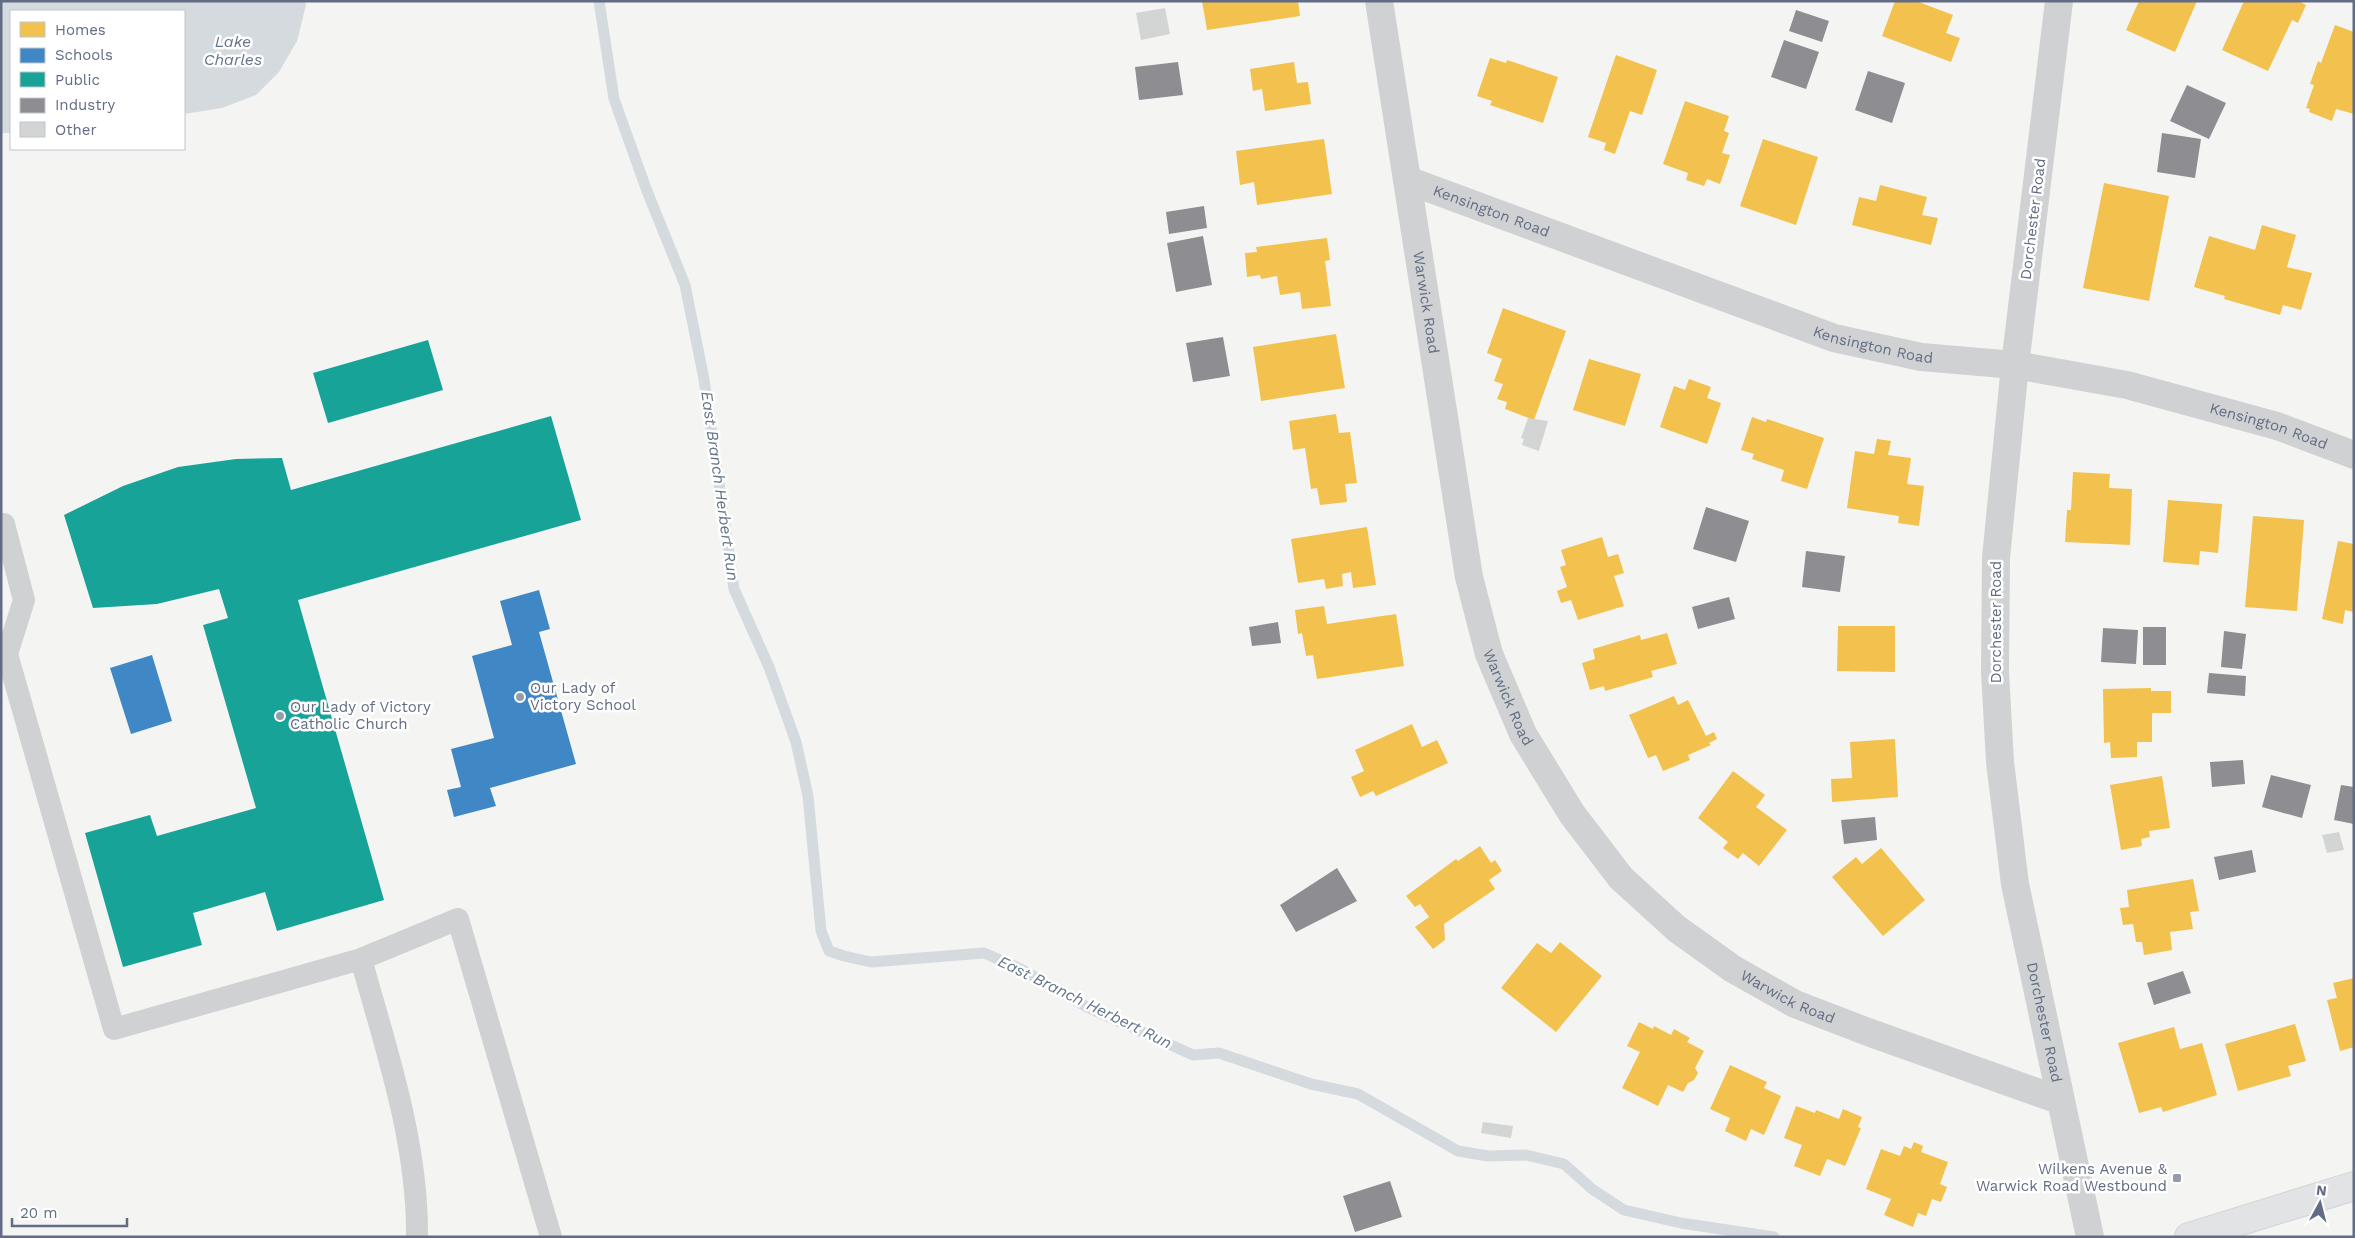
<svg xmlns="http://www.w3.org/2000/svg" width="2355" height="1238" viewBox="0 0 2355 1238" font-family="'Work Sans',sans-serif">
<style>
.water{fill:#d4dade}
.homes{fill:#f2c14e}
.schools{fill:#3f88c5}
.public{fill:#17a398}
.industry{fill:#8d8d92}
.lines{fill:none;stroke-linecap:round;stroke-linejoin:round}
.stream{stroke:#d4dade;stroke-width:11}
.building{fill:#d3d4d4}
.secondary-casing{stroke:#d2d3d4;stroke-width:30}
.service{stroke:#d0d1d2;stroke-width:22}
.minor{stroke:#d0d1d2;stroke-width:28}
.secondary{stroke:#e2e3e4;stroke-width:28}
.poi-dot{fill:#959dab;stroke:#fff;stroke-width:2}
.labels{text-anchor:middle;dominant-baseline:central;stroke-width:5;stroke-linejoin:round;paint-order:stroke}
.street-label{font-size:15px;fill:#626d85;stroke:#fff}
.poi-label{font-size:15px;fill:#626d85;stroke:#fff;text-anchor:start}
.water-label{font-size:16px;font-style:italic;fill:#637589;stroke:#fff}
</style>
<rect width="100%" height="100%" fill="#f4f5f2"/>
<!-- water -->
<path class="water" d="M1,1H305L306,5L297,41L279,72L256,95L222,108L184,114V11H11V133H1Z"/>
<!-- homes -->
<path class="homes" d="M1202,1H1298L1300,16L1207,30Z
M1895,1H1916L1953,15L1946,33L1960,38L1951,62L1882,36Z
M2139,1H2197L2175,52L2126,30Z
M2244,1H2298L2306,5L2298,23L2292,20L2268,71L2222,50Z
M2335,25L2354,32V114L2336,109L2332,121L2309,112L2310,109L2306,108L2314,85L2310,84L2318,61L2321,63Z
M1616,55L1657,70L1642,115L1630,111L1615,154L1604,150L1606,143L1588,137Z
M1490,58L1506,63L1507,60L1558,77L1543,123L1490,105L1492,101L1477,96Z
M1294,62L1297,83L1308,82L1311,104L1265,111L1262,89L1253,91L1250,69Z
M1685,101L1729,116L1724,131L1729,133L1722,153L1730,155L1720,184L1707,179L1704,186L1686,180L1688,173L1663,164Z
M1324,139L1332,194L1257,205L1254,182L1240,185L1236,151Z
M1763,139L1818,157L1796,225L1740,206Z
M2104,183L2169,196L2149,301L2083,288Z
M1880,185L1927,197L1922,215L1938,218L1931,245L1852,225L1859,197L1876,201Z
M2262,225L2296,235L2287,267L2312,273L2301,310L2283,305L2280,315L2224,299L2225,296L2194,287L2209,236L2255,250Z
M1327,238L1330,260L1325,261L1331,306L1302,309L1300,292L1280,295L1277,276L1261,279L1260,275L1247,277L1245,253L1257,252L1256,247Z
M1503,308L1566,331L1534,420L1505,409L1507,402L1497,399L1503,384L1494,381L1502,359L1487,353Z
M1336,334L1345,388L1261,401L1253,347Z
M1589,359L1641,374L1625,426L1573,410Z
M1689,379L1711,387L1707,398L1721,403L1707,444L1660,427L1674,386L1685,390Z
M1336,414L1339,433L1350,432L1357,483L1345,484L1347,502L1320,505L1317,488L1311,489L1305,448L1293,450L1289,421Z
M1752,417L1766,422L1767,419L1824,438L1807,489L1781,481L1784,470L1752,459L1754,454L1741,450Z
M1877,439L1891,441L1888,455L1911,458L1907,484L1924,486L1919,526L1898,523L1899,516L1847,508L1855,451L1874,454Z
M2073,472L2110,474L2109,488L2132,489L2130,545L2065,542L2067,510H2071Z
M2168,500L2222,504L2218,553L2200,551L2199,565L2163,562Z
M2253,516L2304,520L2297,611L2245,607Z
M1367,527L1376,585L1353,588L1351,572L1342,574L1343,586L1326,589L1324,579L1298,583L1291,539Z
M1602,537L1608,557L1618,554L1624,573L1614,576L1624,606L1578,620L1571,600L1561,603L1557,591L1567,587L1560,567L1566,565L1561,550Z
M2338,541L2354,544V612L2345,610L2343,624L2322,619Z
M1324,606L1327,624L1396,614L1404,666L1317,679L1313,655L1306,656L1302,633L1298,634L1295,610Z
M1838,626H1895V672L1837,671Z
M1667,633L1677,664L1651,671L1653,677L1605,691L1604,686L1590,690L1582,663L1595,659L1593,649L1640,635L1641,640Z
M2151,688V691H2171V713H2152V742H2137V757L2111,758L2110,742L2104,743L2103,689Z
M1674,696L1678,705L1688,700L1706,736L1714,732L1717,739L1709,743L1711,745L1688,755L1690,760L1663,771L1656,755L1648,758L1629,715Z
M1412,724L1422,747L1437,740L1448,763L1376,796L1373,791L1360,797L1351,777L1364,771L1355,750Z
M1895,739L1898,797L1832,802L1831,779L1852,778L1850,742Z
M1733,771L1765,795L1756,807L1787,830L1759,866L1743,853L1738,859L1723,848L1728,842L1698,818Z
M2162,776L2170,828L2149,831L2150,837L2141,839L2142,846L2121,850L2110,785Z
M1480,846L1491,863L1495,860L1502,871L1489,880L1495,889L1444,924L1445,940L1433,949L1415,927L1429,917L1420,904L1415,907L1406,896L1456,859L1458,861Z
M1881,848L1925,900L1883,936L1832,877L1856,857L1862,864Z
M2193,879L2199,911L2190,912L2193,929L2170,932L2172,950L2144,955L2142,942H2136L2133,924L2123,925L2120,908L2129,907L2127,890Z
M1560,942L1602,976L1556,1032L1501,988L1537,943L1551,953Z
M2354,978V1047L2340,1051L2327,1000L2337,998L2333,983Z
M1639,1022L1653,1029L1654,1026L1671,1035L1674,1029L1690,1038L1687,1042L1704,1051L1695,1068L1698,1073L1694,1080L1688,1083L1683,1092L1668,1085L1658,1106L1622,1088L1640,1052L1627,1046Z
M2295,1024L2306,1061L2288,1066L2291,1076L2238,1091L2225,1044Z
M2174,1027L2180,1049L2202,1043L2217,1095L2163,1112L2161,1107L2139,1113L2118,1043Z
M1730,1065L1767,1082L1764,1088L1781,1096L1764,1135L1751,1129L1746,1141L1725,1131L1730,1118L1710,1109Z
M1796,1106L1815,1113L1816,1110L1839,1119L1843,1109L1862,1117L1858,1127L1861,1128L1845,1166L1827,1159L1820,1176L1794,1166L1802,1145L1784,1138Z
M1914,1142L1923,1146L1921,1152L1948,1162L1940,1184L1947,1187L1941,1202L1932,1199L1926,1216L1918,1213L1913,1227L1884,1215L1891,1199L1866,1189L1881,1149L1900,1156L1904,1146L1911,1149Z"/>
<!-- schools -->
<path class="schools" d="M539,590L550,629L539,632L576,764L490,788L496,806L454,817L447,790L461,787L451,749L494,738L472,656L512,645L500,601Z
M152,655L172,721L131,734L110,668Z"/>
<!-- public -->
<path class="public" d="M428,340L443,390L328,423L313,373Z
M551,416L581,520L298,600L384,900L277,931L265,892L193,913L202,945L123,967L85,833L150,815L157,836L256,808L203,625L228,618L219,589L157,604L93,608L64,515L123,486L178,467L236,459L282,458L291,490Z"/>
<!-- industry -->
<path class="industry" d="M1796,10L1829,21L1822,42L1789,31Z
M1784,40L1819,52L1806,89L1771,77Z
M1178,62L1183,95L1139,100L1135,67Z
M1868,71L1905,83L1892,123L1855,110Z
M2187,85L2226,103L2209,139L2170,121Z
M2162,133L2201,139L2195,178L2157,172Z
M1204,206L1207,228L1169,234L1166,212Z
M1203,236L1212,285L1176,292L1167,243Z
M1223,337L1230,376L1193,382L1186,343Z
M1706,507L1749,521L1736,562L1693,549Z
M1806,551L1845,556L1840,592L1802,587Z
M1729,597L1735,619L1698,629L1692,607Z
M1278,622L1281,643L1252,646L1249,627Z
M2143,627H2166V665H2143Z
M2103,628L2138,630L2136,664L2101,662Z
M2224,631L2246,634L2242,669L2221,667Z
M2209,673L2246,676L2245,696L2207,693Z
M2243,760L2245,784L2212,787L2210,762Z
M2271,775L2311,785L2302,818L2262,807Z
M2341,785L2354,787V824L2334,820Z
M1875,817L1877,840L1844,844L1841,820Z
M2252,850L2256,872L2219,880L2214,857Z
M1337,868L1357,901L1296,932L1280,905Z
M2183,971L2191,993L2154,1005L2147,983Z
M1390,1181L1402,1217L1355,1232L1343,1196Z"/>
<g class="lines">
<!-- stream -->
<path class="stream" d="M599,1L614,99L647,191L685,285L704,379L734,589L769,667L796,742L808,796L821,931L829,951L844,956L871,962L984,953L1021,969L1087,1007L1193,1055L1219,1053L1311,1084L1358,1094L1458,1151L1488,1156L1526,1155L1564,1164L1592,1189L1624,1210L1681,1223L1774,1237"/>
</g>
<!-- building -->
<path class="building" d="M1165,8L1170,34L1141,40L1136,13Z
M1528,418L1548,421L1539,451L1522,445L1524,439L1521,438Z
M2339,832L2344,850L2327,853L2322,835Z
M1483,1122L1513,1126L1511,1138L1481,1133Z"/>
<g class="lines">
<defs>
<path id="secondary" d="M2189,1237L2354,1186"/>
</defs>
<!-- secondary casing -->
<use href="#secondary" class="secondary-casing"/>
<!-- service -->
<path class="service" d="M4,524L24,600L7,654L114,1029L361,959L458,919L551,1237
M361,959C386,1049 418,1142 417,1237"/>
<!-- minor -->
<g class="minor">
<path id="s1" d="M1379,1L1469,577L1489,654L1523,734L1572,814L1621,878L1677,929L1733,969L1795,1004L1868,1032L2059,1100"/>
<path id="s2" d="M2059,1L2015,365L1996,558L1995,672L2000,762L2015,884L2090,1237"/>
<path id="s3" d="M1407,180L1834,338L1921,357L2015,365L2127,385L2277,426L2354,455"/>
</g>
<!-- secondary -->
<use href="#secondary" class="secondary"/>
</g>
<!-- markers -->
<g class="poi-dot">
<circle cx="520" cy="697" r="5"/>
<circle cx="280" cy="716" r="5"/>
<rect x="2172" y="1173" width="10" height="10" rx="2.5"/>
</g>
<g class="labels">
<!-- street labels -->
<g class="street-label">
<text stroke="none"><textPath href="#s3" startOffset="90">Kensington Road</textPath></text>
<text transform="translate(2033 219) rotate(-83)">Dorchester Road</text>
<text stroke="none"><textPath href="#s1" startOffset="305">Warwick Road</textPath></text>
<text stroke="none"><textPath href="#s3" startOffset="495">Kensington Road</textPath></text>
<text stroke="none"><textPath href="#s3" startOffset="900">Kensington Road</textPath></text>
<text transform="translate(1996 622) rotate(-90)">Dorchester Road</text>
<text stroke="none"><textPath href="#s1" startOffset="710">Warwick Road</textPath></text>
<text stroke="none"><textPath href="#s1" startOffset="1130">Warwick Road</textPath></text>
<text stroke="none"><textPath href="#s2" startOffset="1029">Dorchester Road</textPath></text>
</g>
<!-- poi labels -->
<g class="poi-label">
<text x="530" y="688">Our Lady of<tspan x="530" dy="17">Victory School</tspan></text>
<text x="290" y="707">Our Lady of Victory<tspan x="290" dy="17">Catholic Church</tspan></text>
<text x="2167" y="1169" text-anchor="end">Wilkens Avenue &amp;<tspan x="2167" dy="17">Warwick Road Westbound</tspan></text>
</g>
<!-- water labels -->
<g class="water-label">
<text x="233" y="41">Lake<tspan x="233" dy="18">Charles</tspan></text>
<text transform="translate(720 486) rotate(82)">East Branch Herbert Run</text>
<text transform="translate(1085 1002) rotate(26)">East Branch Herbert Run</text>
</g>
</g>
<!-- border -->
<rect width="2355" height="1238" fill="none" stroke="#626d85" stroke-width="5"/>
<!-- legend -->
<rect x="10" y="10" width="175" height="140" fill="#ffffff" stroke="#c0c5ce"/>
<rect x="20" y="22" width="25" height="15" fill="#f2c14e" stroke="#c0c5ce"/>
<text x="55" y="35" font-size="15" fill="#626d85">Homes</text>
<rect x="20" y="48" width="25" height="15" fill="#3f88c5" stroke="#c0c5ce"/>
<text x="55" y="60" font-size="15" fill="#626d85">Schools</text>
<rect x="20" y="72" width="25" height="15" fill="#17a398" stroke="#c0c5ce"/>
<text x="55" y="85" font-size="15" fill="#626d85">Public</text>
<rect x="20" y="98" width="25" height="15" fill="#8d8d92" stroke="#c0c5ce"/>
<text x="55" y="110" font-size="15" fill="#626d85">Industry</text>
<rect x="20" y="122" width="25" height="15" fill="#d3d4d4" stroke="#c0c5ce"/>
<text x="55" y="135" font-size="15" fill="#626d85">Other</text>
<!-- north arrow -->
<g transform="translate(2320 1203) rotate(7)" stroke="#ffffff" stroke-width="4" paint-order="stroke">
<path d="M0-4L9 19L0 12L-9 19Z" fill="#626d85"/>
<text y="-8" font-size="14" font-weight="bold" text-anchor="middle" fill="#626d85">N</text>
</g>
<!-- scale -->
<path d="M12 1218v8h115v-8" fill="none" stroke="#626d85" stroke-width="2.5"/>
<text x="20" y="1218" font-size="15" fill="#626d85" stroke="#ffffff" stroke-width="4" paint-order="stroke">20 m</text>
</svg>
